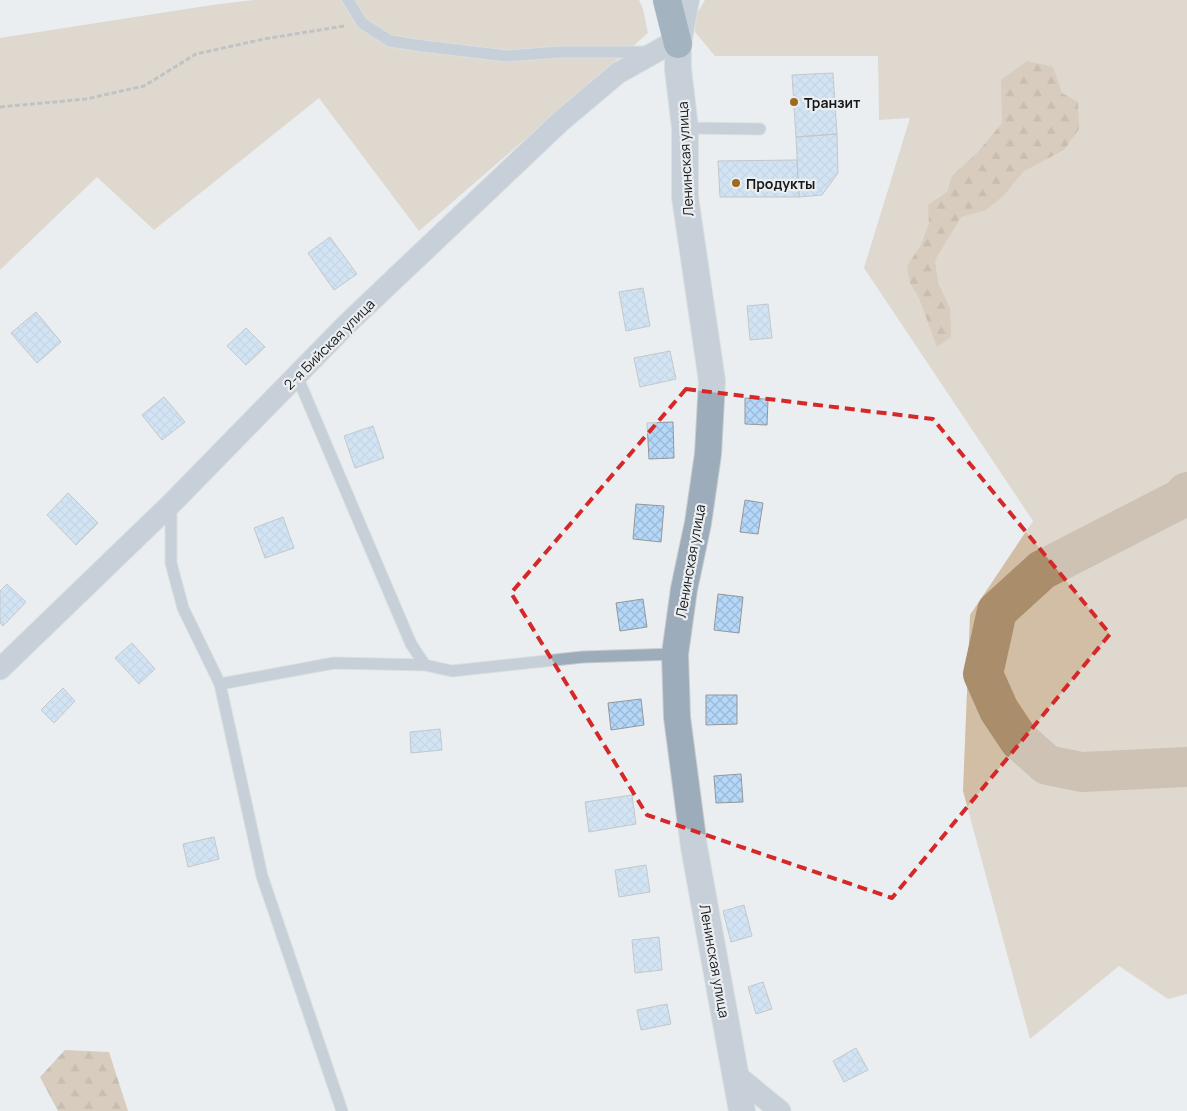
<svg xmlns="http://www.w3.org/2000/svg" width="1187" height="1111" viewBox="0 0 1187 1111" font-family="Manrope,sans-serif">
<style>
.grass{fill:#d2bda5}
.forest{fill:url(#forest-firs)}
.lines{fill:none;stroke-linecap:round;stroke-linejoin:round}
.river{stroke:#aa8d6a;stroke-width:40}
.building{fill:url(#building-cross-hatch);stroke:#94989b}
.service-casing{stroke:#c8ccce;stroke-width:13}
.minor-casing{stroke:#c8ccce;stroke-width:23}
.tertiary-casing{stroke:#c8ccce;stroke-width:28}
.trunk-casing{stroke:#c8ccce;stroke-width:29}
.path{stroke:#8c8f91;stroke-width:3;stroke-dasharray:5 2.5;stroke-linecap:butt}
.service{stroke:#9dacba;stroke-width:11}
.minor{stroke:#9dacba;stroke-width:21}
.tertiary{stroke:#9dacba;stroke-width:26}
.trunk{stroke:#4e6a86;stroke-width:28}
.marked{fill:none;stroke:#d62828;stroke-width:4;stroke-dasharray:10 6;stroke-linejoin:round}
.poi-dot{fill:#9d6a20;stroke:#eaeef1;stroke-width:2}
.labels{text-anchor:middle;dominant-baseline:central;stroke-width:4.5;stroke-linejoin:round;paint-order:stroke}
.poi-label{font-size:14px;font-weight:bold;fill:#171819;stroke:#eaeef1;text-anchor:start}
.street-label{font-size:14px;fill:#171819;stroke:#eaeef1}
</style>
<defs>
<pattern id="forest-firs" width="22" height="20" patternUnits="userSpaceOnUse" patternTransform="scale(1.25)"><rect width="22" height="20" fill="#c0a27e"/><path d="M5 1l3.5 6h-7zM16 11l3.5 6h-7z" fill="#9b8366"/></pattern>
<pattern id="building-cross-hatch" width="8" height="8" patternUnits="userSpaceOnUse" patternTransform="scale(1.25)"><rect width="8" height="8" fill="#b5d7f9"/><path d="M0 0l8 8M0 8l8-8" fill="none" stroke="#9bb8d5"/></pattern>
</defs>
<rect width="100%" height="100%" fill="#eaeef1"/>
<!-- grass -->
<path class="grass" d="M254,0H639L643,9L648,33L419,231L319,98L154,230L97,177L0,270V38L212,5Z
M705,0H1187V994L1168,999L1119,966L1030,1039L963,791L970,615L1033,521L864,268L910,118L879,120L878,56H715L695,32L696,15Z"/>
<!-- forest -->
<path class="forest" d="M1027,61L1053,67L1062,93L1078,102L1079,129L1064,150L1024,171L1004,195L986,210L961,217L935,260L938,283L950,308L951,337L937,347L919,298L910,283L907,266L921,245L929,224L928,205L947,192L952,176L978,152L1002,123L1001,80Z
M65,1050L109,1052L128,1111H58L40,1077Z"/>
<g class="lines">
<!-- river -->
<path class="river" d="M1187,492L1180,499L1042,570L997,611L983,674L999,710L1019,740L1047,765L1082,772L1187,767"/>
</g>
<!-- building -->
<path class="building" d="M833,73L837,134L796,137L792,75Z
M837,134L838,173L822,195L799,197L796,137Z
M797,160L799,197H720L718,161Z
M330,237L357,274L334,290L308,253Z
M643,288L650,326L626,331L619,292Z
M768,304L772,338L750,340L747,306Z
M36,312L61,342L37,363L11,333Z
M246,328L265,347L246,365L227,346Z
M670,351L676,379L640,387L634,358Z
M164,397L185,422L162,440L142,415Z
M745,398L768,399L767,425L745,424Z
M673,422L674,458L649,459L647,423Z
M373,426L384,458L355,468L344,436Z
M68,493L98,523L76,545L47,515Z
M745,500L763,503L758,534L740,532Z
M636,504L664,506L661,542L633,539Z
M283,517L294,548L265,558L254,528Z
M7,584L26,602L3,626L0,623V591Z
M718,594L743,597L739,633L714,630Z
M643,599L647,627L620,631L616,603Z
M132,643L155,669L139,684L115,658Z
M63,688L75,701L54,723L41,710Z
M706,695H737V724L706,725Z
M641,699L644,725L611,730L608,703Z
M440,729L442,750L411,753L410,732Z
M741,774L743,802L716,803L714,776Z
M632,795L636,824L589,832L585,802Z
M214,837L219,859L188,867L183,844Z
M646,865L650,892L619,897L615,870Z
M744,905L752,936L731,942L723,911Z
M659,937L662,970L635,973L632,940Z
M763,982L772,1009L756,1014L748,987Z
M667,1004L671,1024L641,1030L637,1010Z
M856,1048L868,1070L844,1082L833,1061Z"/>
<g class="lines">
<defs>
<path id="service" d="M348,0L362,23L390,41L423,46L507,56L559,52H650
M685,128L760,129
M297,376L411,644L425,665L452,671L583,657L675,654
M171,504V563L183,608L220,684L262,876L342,1111
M220,684L334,663L425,665"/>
<path id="minor" d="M0,669L171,504L348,323L561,121L618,73L677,40
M736,1075L780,1111"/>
<path id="tertiary" d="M686,0L678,44V69L685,128V197L712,381L708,454L698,523L684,589L675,654L677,717L694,847L742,1111"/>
<path id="trunk" d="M667,0L678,44"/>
</defs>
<!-- service casing -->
<use href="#service" class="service-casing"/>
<!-- minor casing -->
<use href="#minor" class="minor-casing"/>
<!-- tertiary casing -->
<use href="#tertiary" class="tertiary-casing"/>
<!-- trunk casing -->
<use href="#trunk" class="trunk-casing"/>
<!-- path -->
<path class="path" d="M0,107L86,99L144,86L196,54L264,39L344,26"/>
<!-- service -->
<use href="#service" class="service"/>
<!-- minor -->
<use href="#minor" class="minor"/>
<!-- tertiary -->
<use href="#tertiary" class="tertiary"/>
<!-- trunk -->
<use href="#trunk" class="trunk"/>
</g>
<!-- marked area -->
<path d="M0 0H1187V1111H0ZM686,389L933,419L1110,634L892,898L647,815L511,593Z" fill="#eaeef1" fill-opacity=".55" fill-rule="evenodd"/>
<path class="marked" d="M686,389L933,419L1110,634L892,898L647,815L511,593Z"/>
<!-- markers -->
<g class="poi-dot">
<circle cx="794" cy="102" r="5"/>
<circle cx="736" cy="183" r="5"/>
</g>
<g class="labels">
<!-- poi labels -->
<g class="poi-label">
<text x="804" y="102">Транзит</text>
<text x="746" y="183">Продукты</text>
</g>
<!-- street labels -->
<g class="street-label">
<text transform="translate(685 159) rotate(-93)">Ленинская улица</text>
<text transform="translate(329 344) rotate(-45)">2-я Бийская улица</text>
<text transform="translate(690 561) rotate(-80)">Ленинская улица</text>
<text transform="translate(715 961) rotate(80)">Ленинская улица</text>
</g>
</g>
</svg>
